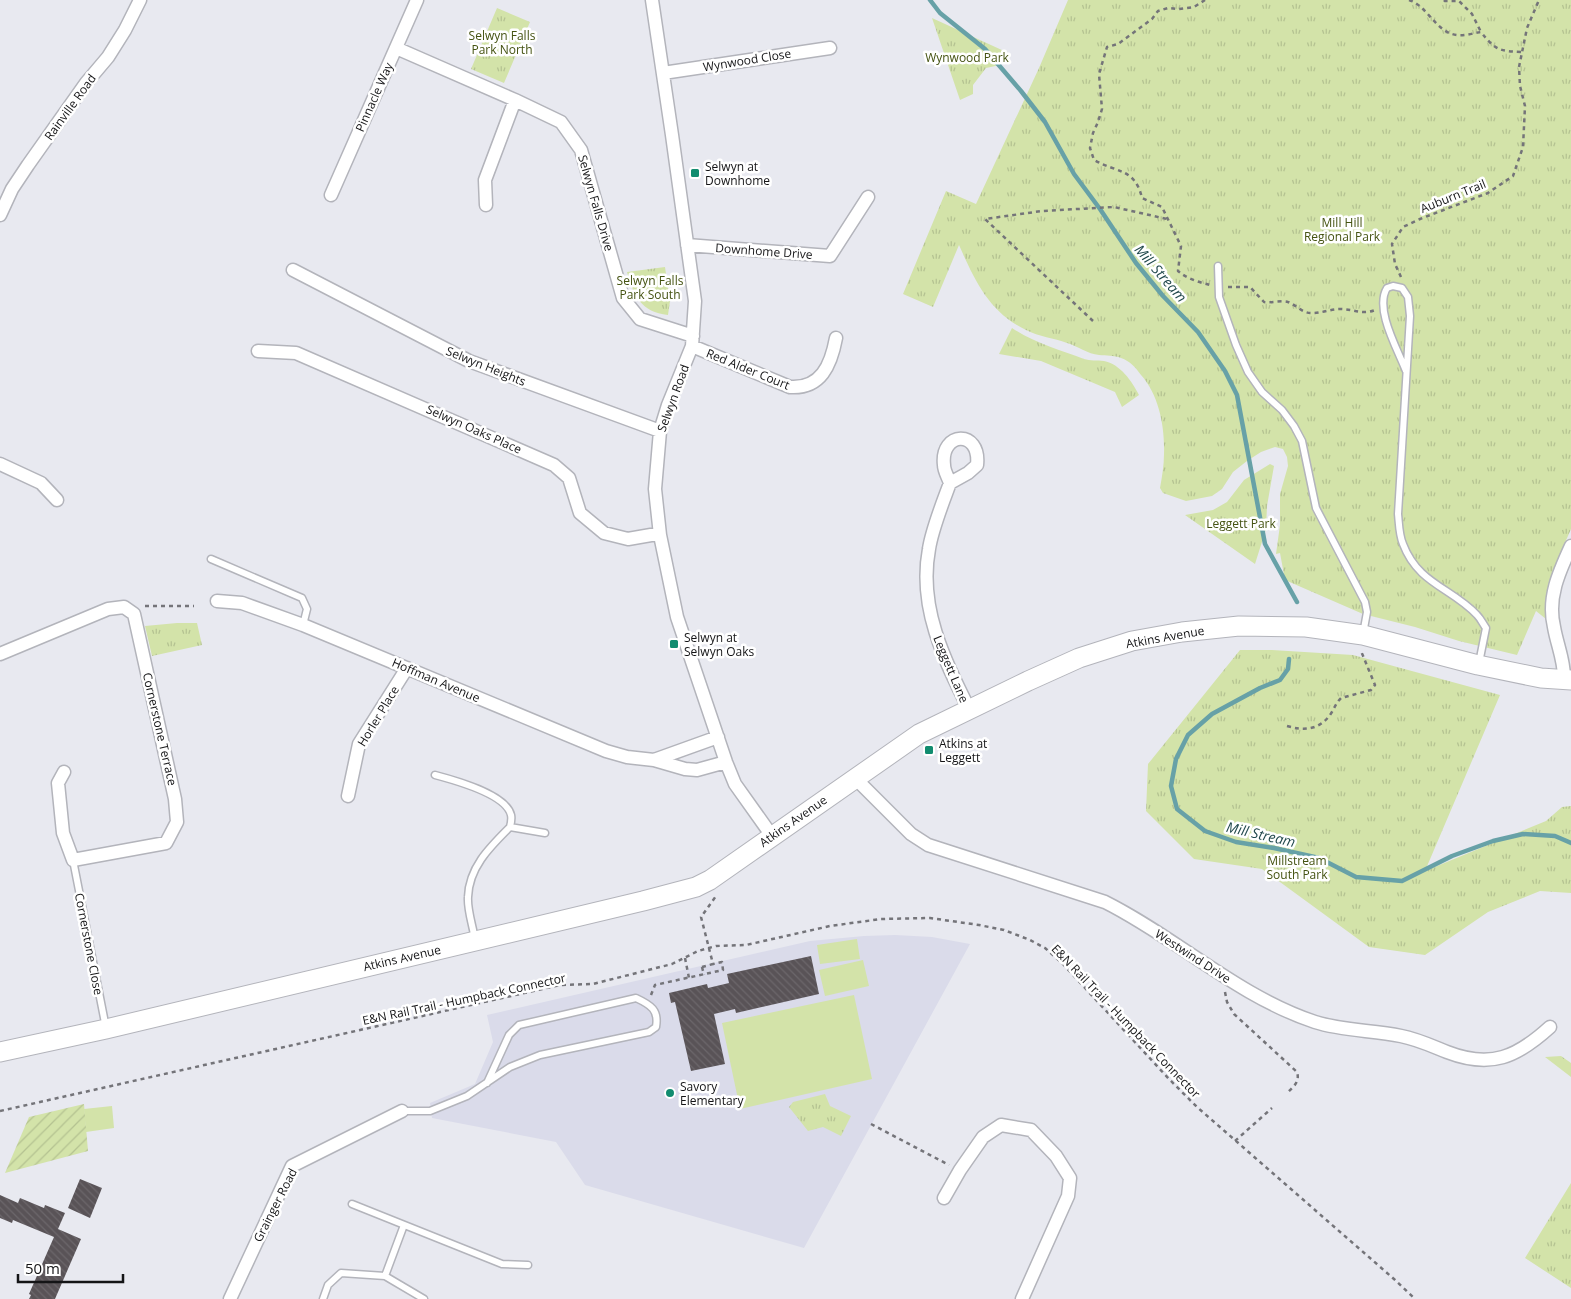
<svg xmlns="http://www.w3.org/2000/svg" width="1571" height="1299" viewBox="0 0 1571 1299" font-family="'Open Sans',sans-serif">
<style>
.built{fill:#dadbea}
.grass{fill:#d3e3a9}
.park{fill:url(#park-tufts)}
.garden{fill:url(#garden-furrows)}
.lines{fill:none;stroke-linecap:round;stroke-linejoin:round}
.stream{stroke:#67a1a7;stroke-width:4.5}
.building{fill:url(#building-back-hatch)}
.lane-casing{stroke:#b3b4bb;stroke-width:9}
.street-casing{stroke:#b3b4bb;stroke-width:15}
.secondary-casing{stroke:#b3b4bb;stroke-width:21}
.path{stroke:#747479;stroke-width:2.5;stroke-dasharray:4 4;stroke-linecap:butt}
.lane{stroke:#fff;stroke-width:6}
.street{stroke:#fff;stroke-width:12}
.secondary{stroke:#fff;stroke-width:19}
.path-bridge{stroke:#747479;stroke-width:2.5;stroke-dasharray:4 4;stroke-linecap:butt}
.poi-dot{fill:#118c6f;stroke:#fff;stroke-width:2}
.labels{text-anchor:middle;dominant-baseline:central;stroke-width:5;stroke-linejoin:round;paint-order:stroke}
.park-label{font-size:12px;fill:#455312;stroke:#fff}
.street-label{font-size:12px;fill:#141416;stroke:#fff}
.poi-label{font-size:12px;fill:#141416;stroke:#fff;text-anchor:start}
.water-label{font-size:14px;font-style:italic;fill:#21484c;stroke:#fff}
</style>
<defs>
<pattern id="park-tufts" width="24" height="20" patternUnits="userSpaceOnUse" patternTransform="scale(1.25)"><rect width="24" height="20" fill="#d3e3a9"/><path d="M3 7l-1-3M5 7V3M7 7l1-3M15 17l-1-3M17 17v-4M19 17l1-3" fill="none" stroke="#b4c291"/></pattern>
<pattern id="garden-furrows" width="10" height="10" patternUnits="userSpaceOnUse" patternTransform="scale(1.25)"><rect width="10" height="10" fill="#d3e3a9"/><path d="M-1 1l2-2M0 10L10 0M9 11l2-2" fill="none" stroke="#b4c291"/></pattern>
<pattern id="building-back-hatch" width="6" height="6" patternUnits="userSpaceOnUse" patternTransform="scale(1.25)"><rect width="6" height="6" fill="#595357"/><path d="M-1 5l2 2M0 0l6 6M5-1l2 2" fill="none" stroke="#6c676b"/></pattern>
</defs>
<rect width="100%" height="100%" fill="#e8e9f0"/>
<!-- built -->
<path class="built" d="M895,935L932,937L970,944L804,1248L585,1185L556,1142L432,1118L430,1103L475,1084L493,1042L487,1015L810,941L864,936Z"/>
<!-- grass -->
<path class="grass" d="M857,939L860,959L820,964L817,945Z
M863,960L869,986L825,996L819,970Z
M854,995L872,1079L740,1109L722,1023Z
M112,1106L114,1128L86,1132L84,1109Z"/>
<!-- park -->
<path class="park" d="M1068,0H1571V529C1557,561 1546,583 1546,619L1536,611L1517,655L1459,641L1415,627L1363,614L1285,580L1280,553L1276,554L1280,525V494L1288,466L1287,457L1283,449L1275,447L1261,452L1247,461L1233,472L1222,489L1212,496L1186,501L1163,493L1160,488C1162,477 1164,465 1164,454C1165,427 1159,395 1141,375C1136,368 1130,361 1121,358C1114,355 1106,356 1099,355C1088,354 1077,346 1067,343C1054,338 1039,337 1026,330C989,312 975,281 959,245L933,307L903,294L946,191L976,204L1039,68Z
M497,8L530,22L504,83L471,69Z
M932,18L1004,51L1000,65L986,68L973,85V94L960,100Z
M665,267L670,301L668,315C641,312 634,296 627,272Z
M1012,328C1034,343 1060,350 1084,359C1090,361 1097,360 1104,361C1120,364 1132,381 1139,395L1122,407L1115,392L1041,361L999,354Z
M1270,464L1274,466L1267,506L1266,529L1255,564L1185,515L1213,510L1227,502L1244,480Z
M177,623H197L202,645L152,656L145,626Z
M1240,650H1272L1353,655L1500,695L1425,871L1546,821L1562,807L1571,806V893L1540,891L1488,912L1425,955L1369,947L1262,869L1194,859L1146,811L1148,764Z
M1561,1056L1571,1063V1077L1545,1057Z
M825,1094L830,1106L851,1116L841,1136L823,1127L808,1131L789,1107L793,1102Z
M1571,1183V1288L1525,1258Z"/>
<!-- garden -->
<path class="garden" d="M84,1104L88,1151L5,1173L29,1117Z"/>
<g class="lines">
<!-- stream -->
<path class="stream" d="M930,0L940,13L985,49L1021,91L1045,122L1074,174L1100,209L1136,263L1163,296L1198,332L1225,371L1237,395L1265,544L1297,602
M1289,659L1288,669L1280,680L1260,688L1212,714L1188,735L1176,759L1171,786L1177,809L1205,831L1236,842L1274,848L1319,858L1356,877L1402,881L1452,856L1493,841L1523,834L1555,836L1571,843"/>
</g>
<!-- building -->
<path class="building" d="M811,956L819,994L736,1013L735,1009L714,1014L725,1064L691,1071L675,1002L671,1003L669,993L707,984L708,988L729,983L727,974Z
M80,1179L102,1188L90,1218L68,1208Z
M0,1195L18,1203L20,1198L44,1208L45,1205L65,1213L58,1229L81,1239L55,1299H29L31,1295L29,1294L54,1237L13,1220L12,1223L0,1218Z"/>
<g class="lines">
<defs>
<path id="lane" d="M1218,266L1219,297L1236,345L1248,372L1262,392L1282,410L1294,426L1302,441L1316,508L1365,602L1367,612L1363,634
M1406,371C1398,350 1374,309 1387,288L1393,286L1402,288L1408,297L1410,316L1398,514C1399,523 1399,535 1403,544C1418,584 1452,588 1477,615C1481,619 1483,624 1486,628L1479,663
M211,559L302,598L307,609L303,625
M435,775C454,780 506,794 511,815C512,819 511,823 510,827
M73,860L106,1028
M475,940C473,926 467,910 468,897C469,867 490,847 510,827L545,833
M402,1111H430L467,1096L510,1067L540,1055L649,1032L656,1027C659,1010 651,1005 636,998L519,1025L509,1035L487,1083
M352,1204L502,1264L528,1265
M385,1276L404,1225
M323,1299L328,1285L341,1273L385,1276L424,1299"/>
<path id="street" d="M652,0L672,135L695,301L692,346L668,405L660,431L655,489L660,535L677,617L726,762L735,784L772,836
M396,48L515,100L561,122L581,150L623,298L640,319L693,336
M663,73L830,48
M331,195L417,0
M486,205L485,180L515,100
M0,215L12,189L28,165L86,83L108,57L125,30L140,0
M687,245L830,256L868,197
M293,270L469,361L660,431
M692,346L790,387C821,389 831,365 836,338
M258,351L296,353L554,465L569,478L580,513L604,533L628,539L651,535H660
M0,464L41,483L57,500
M950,483C948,477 944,471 944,465C940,431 981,429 977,465L968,473L950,483C943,502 932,529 929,549C918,607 944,659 969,709
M217,601L242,603L303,625L606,751L627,757L654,760L685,769L697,770L726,762
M0,654L108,609L124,607L134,614L175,799L177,822L166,843L73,860L63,833L58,783L64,772
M1564,680C1565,662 1557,645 1554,627C1547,598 1559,572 1571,546
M654,760L718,737
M855,778L911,834L928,845L1105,902C1177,938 1237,996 1315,1022C1343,1031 1372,1030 1401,1036C1417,1039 1432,1046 1447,1052C1491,1069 1517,1057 1550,1027
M348,796L359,744L407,668
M944,1198L960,1170L983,1137L1001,1125L1031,1130L1056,1156L1070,1178L1068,1196L1022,1299
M230,1299L292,1166L402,1111"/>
<path id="secondary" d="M0,1052L106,1029L643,901L696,887L710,880L919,734L1028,681L1079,658L1132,641L1182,632L1239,626L1306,627L1363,635L1478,665L1541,678L1571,680"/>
</defs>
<!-- lane casing -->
<use href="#lane" class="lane-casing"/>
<!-- street casing -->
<use href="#street" class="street-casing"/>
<!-- secondary casing -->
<use href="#secondary" class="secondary-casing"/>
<!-- path -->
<path class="path" d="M1205,0L1194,7L1179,9L1168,8L1158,11L1152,19L1118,44L1107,47L1099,74L1102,109L1098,122L1093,133L1090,148L1094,160C1117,173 1135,168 1142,198L1162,207L1181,246L1178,271C1187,279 1199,282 1210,285
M1409,0C1428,6 1436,33 1457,35C1465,36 1474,33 1481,32C1495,50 1499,51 1521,52
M1444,0L1445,1H1459L1472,14L1481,32
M1401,277L1395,264L1392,244L1403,227L1420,219L1488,193L1513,176L1523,147L1525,106L1520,86L1519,67L1527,28L1539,0
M1228,287H1250L1264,302C1271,303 1283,300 1288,302C1297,305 1302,314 1313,313C1322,313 1331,309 1340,309C1353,309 1363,315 1375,310
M1093,321L985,219L1042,211L1114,207L1167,219
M145,606H194
M1287,726C1304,731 1319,730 1330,715C1334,709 1336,703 1341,698L1371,690L1375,685L1361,651
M685,958L689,978
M702,967L704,975
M1225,992L1227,1002L1234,1014L1297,1072C1300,1082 1294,1086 1287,1093
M651,995L655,985L723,970L722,962L713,964
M0,1111L560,985L593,984L672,964L698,951L716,946L746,945L830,926L881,919L930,918L979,925L1004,930L1030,940L1045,948L1062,963L1169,1079L1197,1107L1394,1279L1415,1299
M871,1124L949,1165
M1235,1141L1272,1108"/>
<!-- lane -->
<use href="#lane" class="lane"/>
<!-- street -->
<use href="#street" class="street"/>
<!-- secondary -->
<use href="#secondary" class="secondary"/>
<!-- path-bridge -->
<path class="path-bridge" d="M702,967L713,964L701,917L716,896"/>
</g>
<!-- markers -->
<g class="poi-dot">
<rect x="690" y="168" width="10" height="10" rx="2.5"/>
<rect x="669" y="639" width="10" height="10" rx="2.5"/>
<rect x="924" y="745" width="10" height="10" rx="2.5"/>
<circle cx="670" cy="1093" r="5"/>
</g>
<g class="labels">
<!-- park labels -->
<g class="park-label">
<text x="502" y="35">Selwyn Falls<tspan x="502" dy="14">Park North</tspan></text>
<text x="967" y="57">Wynwood Park</text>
<text x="1342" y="222">Mill Hill<tspan x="1342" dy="14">Regional Park</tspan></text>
<text x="650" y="280">Selwyn Falls<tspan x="650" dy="14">Park South</tspan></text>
<text x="1241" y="523">Leggett Park</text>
<text x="1297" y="860">Millstream<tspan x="1297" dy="14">South Park</tspan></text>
</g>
<!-- street labels -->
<g class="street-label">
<text transform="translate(747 60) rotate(-9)">Wynwood Close</text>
<text transform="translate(374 97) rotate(-66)">Pinnacle Way</text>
<text transform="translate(70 107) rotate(-54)">Rainville Road</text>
<text transform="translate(1453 196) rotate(-22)">Auburn Trail</text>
<text transform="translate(596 203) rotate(74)">Selwyn Falls Drive</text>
<text transform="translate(764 251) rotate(4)">Downhome Drive</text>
<text transform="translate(486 366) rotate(22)">Selwyn Heights</text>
<text transform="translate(748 369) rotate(22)">Red Alder Court</text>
<text transform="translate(673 398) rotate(-70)">Selwyn Road</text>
<text transform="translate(474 429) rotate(24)">Selwyn Oaks Place</text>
<text transform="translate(1165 637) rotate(-10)">Atkins Avenue</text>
<text transform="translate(951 669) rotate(67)">Leggett Lane</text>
<text transform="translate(436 680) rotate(23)">Hoffman Avenue</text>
<text transform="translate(378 716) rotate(-59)">Horler Place</text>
<text transform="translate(160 729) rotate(77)">Cornerstone Terrace</text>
<text transform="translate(793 821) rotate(-35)">Atkins Avenue</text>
<text transform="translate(89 944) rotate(79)">Cornerstone Close</text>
<text transform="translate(1193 956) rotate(33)">Westwind Drive</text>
<text transform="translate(402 958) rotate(-13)">Atkins Avenue</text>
<text transform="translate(464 999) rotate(-12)">E&amp;N Rail Trail - Humpback Connector</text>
<text transform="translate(1126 1021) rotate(46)">E&amp;N Rail Trail - Humpback Connector</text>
<text transform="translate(275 1205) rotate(-63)">Grainger Road</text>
</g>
<!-- poi labels -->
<g class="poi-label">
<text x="705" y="166">Selwyn at<tspan x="705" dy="14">Downhome</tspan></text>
<text x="684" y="637">Selwyn at<tspan x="684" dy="14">Selwyn Oaks</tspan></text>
<text x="939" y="743">Atkins at<tspan x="939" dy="14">Leggett</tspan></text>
<text x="680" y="1086">Savory<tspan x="680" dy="14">Elementary</tspan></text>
</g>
<!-- water labels -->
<g class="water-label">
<text transform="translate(1161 273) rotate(49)">Mill Stream</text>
<text transform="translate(1261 834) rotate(13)">Mill Stream</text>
</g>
</g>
<!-- scale -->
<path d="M18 1274v8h105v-8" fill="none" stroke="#141416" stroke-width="2.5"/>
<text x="25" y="1274" font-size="15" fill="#141416" stroke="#ffffff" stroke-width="4" paint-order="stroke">50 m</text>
</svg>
